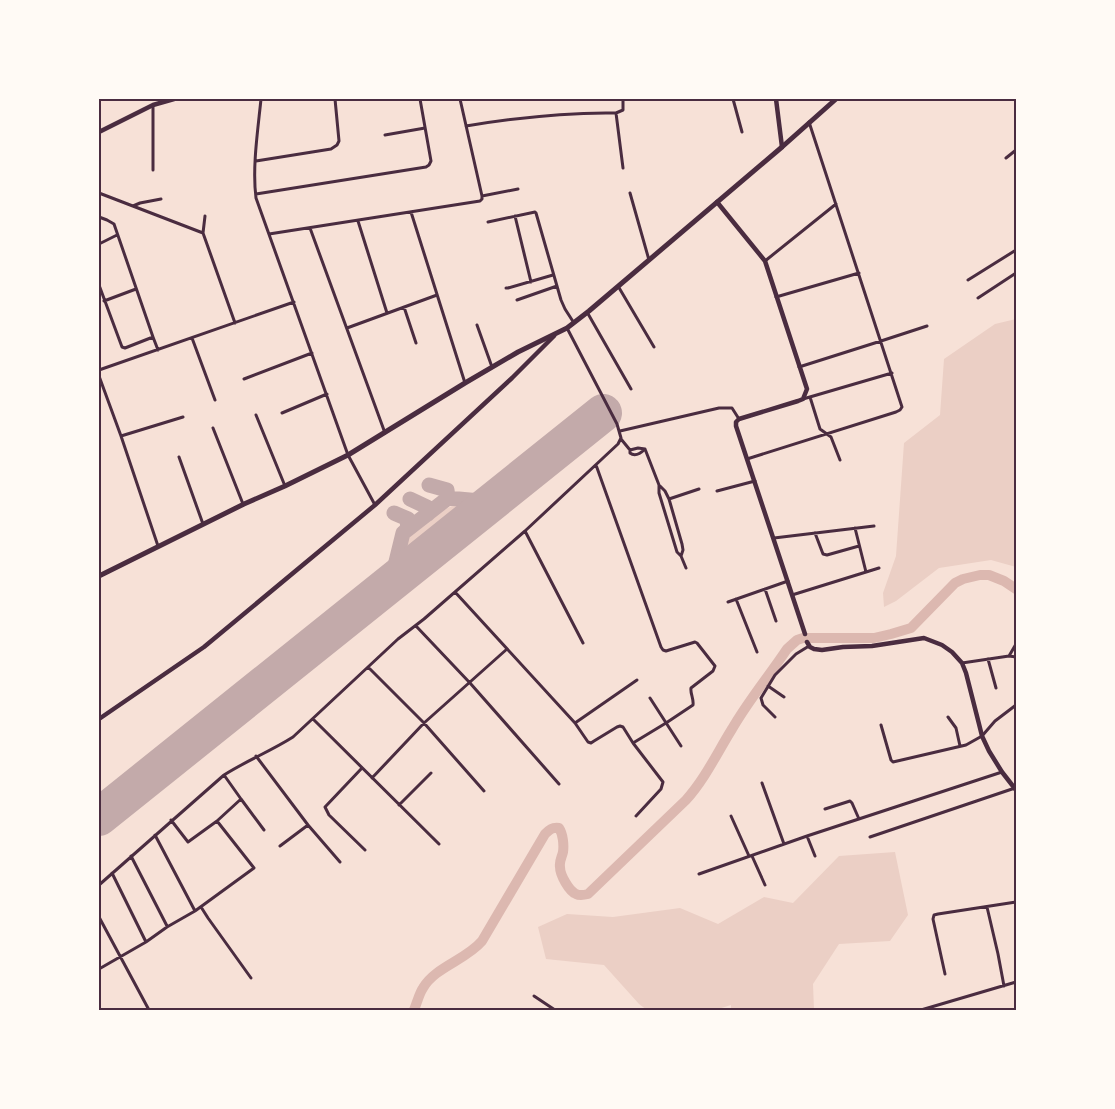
<svg xmlns="http://www.w3.org/2000/svg" width="1115" height="1109" viewBox="0 0 1115 1109" font-family="Barlow,sans-serif">
<style>
.green{fill:#ebcfc5}
.lines{fill:none;stroke-linecap:round;stroke-linejoin:round}
.river{stroke:#dcb8b0;stroke-width:10}
.taxiway{stroke:#c3aaaa;stroke-width:15}
.runway{stroke:#c3aaaa;stroke-width:38}
.minor{stroke:#4a2c40;stroke-width:3}
.tertiary{stroke:#4a2c40;stroke-width:4.5}
.secondary{stroke:#4a2c40;stroke-width:5}
.neatline{fill:none;stroke:#4a2c40;stroke-width:2}
</style>
<rect width="100%" height="100%" fill="#f7e1d7"/>
<!-- green -->
<path class="green" d="M1016,319V567L991,560L939,568L896,601L884,607L883,593L896,556L904,443L940,415L944,359L995,324Z
M460,504L470,508L471,511L406,561C400,554 403,545 407,538C423,526 439,508 460,504Z
M895,852L908,915L890,941L839,944L813,984L814,1010H731V1005L715,1010H647L639,1004L604,965L546,959L538,927L567,914L613,917L680,908L718,924L764,897L793,903L839,856Z"/>
<g class="lines">
<!-- river -->
<path class="river" d="M414,1010C417,1003 419,994 423,988C435,967 466,960 482,941L545,834C549,830 552,827 559,828C563,834 564,845 563,852C562,857 559,861 560,867C560,875 569,891 576,894C580,896 584,895 588,894L686,800C705,779 717,753 732,729C748,701 769,676 787,649L797,640L803,638H874L891,634L911,628L955,583L963,579L980,575H989L1004,581L1016,589"/>
<!-- taxiway -->
<path class="taxiway" d="M429,485L447,490L448,498
M410,499L427,507L428,514
M394,513L408,519L407,530
M391,582L403,533L448,498L491,502"/>
<!-- runway -->
<path class="runway" d="M99,817L603,413"/>
<!-- minor -->
<path class="minor" d="M261,99C258,129 252,168 256,198L348,455L375,505
M733,99L742,132
M616,113L623,168
M466,126C515,118 565,112 616,113L623,110V99
M385,135L425,128
M1006,158L1016,150
M256,161L331,149L337,145L339,141L335,99
M153,170V105
M99,193L203,233L235,323
M630,193L649,260
M256,194L426,167L429,165L431,161L420,99
M482,196L518,189
M133,206L140,203L161,199
M411,212L465,383
M515,216L531,282
M99,217L107,220L114,224L153,337L125,348L122,347L99,285
M358,221L387,313
M488,222L535,212L536,213L561,300L565,309L574,323
M310,228L385,433
M203,233L205,216
M269,234L480,201L482,199V196L460,99
M99,244L117,235
M765,261L836,204
M968,280L1016,250
M618,286L654,347
M506,288H508L553,275
M776,297L859,273
M978,298L1016,273
M517,300L557,286
M104,301L136,289
M404,307L416,343
M587,312L631,389
M477,325L492,367
M347,328L437,295
M153,337L158,350
M192,338L215,400
M799,367L881,341L927,326
M99,370L294,302
M99,376L121,436L158,546
M244,379L312,353
M810,397L820,429L831,437L840,460
M803,399L892,373
M282,413L327,394
M256,415L285,486
M213,428L243,504
M620,431L719,408H732L739,419
M121,436L183,417
M621,439L630,450L638,448L645,449L659,485V493L677,552L681,556L686,568
M630,450V453C635,457 641,453 645,449
M179,457L203,524
M747,459L896,412L900,410L902,407L809,122
M596,465L661,647L663,650L666,651L695,642L697,643L715,666L713,671L691,688C690,693 694,699 693,705L666,723L633,743
M660,486L665,491L669,499L682,544L683,550L681,556
M717,491L755,481
M669,499L699,489
M855,528L866,572
M525,531L583,643
M815,533L823,554L827,555L859,546
M774,538L874,526
M765,589L776,621
M455,592L575,723L588,742L591,743L594,741L617,727L620,726L623,727L633,743L663,782L661,789L636,816
M792,595L879,568
M736,599L757,652
M728,602L788,581
M416,626L470,683L559,784
M1009,656L1016,644
M988,659L996,688
M962,663L1009,656L1016,657
M368,667L424,723L484,791
M768,686L784,697
M650,698L681,746
M775,717L763,705L761,698L775,675L796,654L809,646
M948,717L956,728L960,746
M313,719L439,844
M575,723L637,680
M881,725L891,760L893,762L966,745L982,736L995,721L1016,705
M256,756L308,825L340,862
M362,768L325,807L329,815L365,850
M372,778L424,723L507,649
M762,783L784,844
M241,799L264,830
M399,805L431,773
M825,809L850,801L852,803L859,819
M731,816L749,856
M171,820L188,842L217,821L241,799L224,775
M155,835L195,911
M807,836L815,856
M870,837L1015,788
M280,846L308,825
M131,856L167,926
M752,856L765,885
M112,873L146,942
M699,874L807,836L1002,772
M99,885L224,775C246,761 271,751 293,737L398,639L424,619L525,531L618,444L621,438L617,424L567,328
M201,907L208,918L251,978
M987,907L998,954L1004,986
M99,917L149,1010
M99,969L146,942L167,927L195,911L254,868L217,821
M945,974L933,919L934,915L938,914L1016,902
M534,996L555,1010
M921,1010L1016,982"/>
<!-- tertiary -->
<path class="tertiary" d="M776,99L782,147
M99,132L153,105L174,99
M717,202L765,261L807,389L803,399L798,401L739,419L736,422V426L805,634
M807,642L810,647L814,649L822,650L843,647L872,646L924,638L942,645L952,652L962,663L966,673L979,724L982,736L989,751L1002,772L1016,790
M99,719L204,647L375,505L512,378L554,336"/>
<!-- secondary -->
<path class="secondary" d="M99,576L244,504L285,486L348,455L465,383L518,352L567,328L589,311L782,147L836,99"/>
</g>
<!-- border -->
<rect width="1115" height="1109" fill="none" stroke="#fffaf5" stroke-width="200"/>
<rect x="100" y="100" width="915" height="909" class="neatline"/>
</svg>
